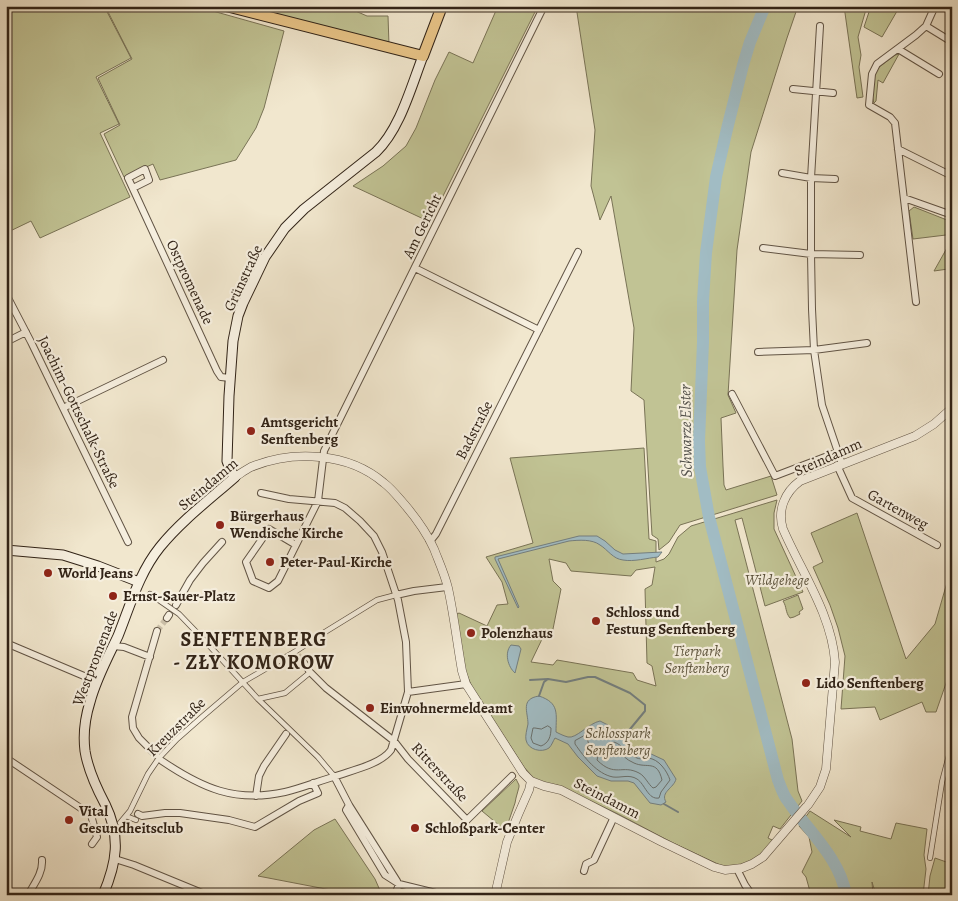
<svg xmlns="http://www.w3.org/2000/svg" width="958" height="901" viewBox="0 0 958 901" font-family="Alegreya,serif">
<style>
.green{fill:#c1c394;stroke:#797356;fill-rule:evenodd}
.water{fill:#a1bcc4;stroke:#747f7f}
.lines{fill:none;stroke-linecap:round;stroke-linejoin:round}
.shore{stroke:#69706e;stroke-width:1}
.stream{stroke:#747f7f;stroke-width:2}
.river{stroke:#a1bcc4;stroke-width:12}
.minor-tunnel{stroke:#cbc0a9;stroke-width:6;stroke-dasharray:6 3;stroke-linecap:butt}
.pedestrian-casing{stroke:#615445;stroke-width:6}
.minor-casing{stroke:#615445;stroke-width:8}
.tertiary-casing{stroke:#615445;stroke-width:9}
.secondary-casing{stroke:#312317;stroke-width:11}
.primary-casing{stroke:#312317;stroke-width:12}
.pedestrian{stroke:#f6efdf;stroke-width:4.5}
.minor{stroke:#f6efdf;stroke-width:6}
.tertiary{stroke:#f6efdf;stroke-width:8}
.secondary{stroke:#f6efdf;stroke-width:9}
.primary{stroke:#e8c487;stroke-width:10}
.poi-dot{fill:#8f2418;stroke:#f6efdf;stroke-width:2}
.labels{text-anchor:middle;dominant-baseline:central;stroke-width:4.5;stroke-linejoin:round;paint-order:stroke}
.street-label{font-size:15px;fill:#312317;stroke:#f6efdf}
.poi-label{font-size:15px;font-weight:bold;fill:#312317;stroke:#f6efdf;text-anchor:start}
.park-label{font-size:15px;font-style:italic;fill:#5c533c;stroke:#f6efdf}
.water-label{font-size:16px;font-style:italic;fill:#53514b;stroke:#f6efdf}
.district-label{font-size:20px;font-weight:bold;letter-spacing:1px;fill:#312317;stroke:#f6efdf}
</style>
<rect width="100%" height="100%" fill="#f1e7ce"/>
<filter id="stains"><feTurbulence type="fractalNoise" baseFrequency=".004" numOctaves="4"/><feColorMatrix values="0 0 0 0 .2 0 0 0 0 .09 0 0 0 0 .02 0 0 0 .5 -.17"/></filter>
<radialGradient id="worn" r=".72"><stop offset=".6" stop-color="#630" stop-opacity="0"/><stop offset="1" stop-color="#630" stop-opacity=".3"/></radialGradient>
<!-- green -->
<path class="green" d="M20,6H104L131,58L96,77L119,124L100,133L130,197L40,238L31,221L6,233V14Z
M105,6H195L284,31L264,108L256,128L236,160L160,180L153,164L124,177L104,134L120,125L98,78L132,59Z
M234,6H344L367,16H388L389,45Z
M498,6H521L535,12L430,222L353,186L383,166L406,146L416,128L435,80L449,52L473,63Z
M576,6H798L787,38L751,152L737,250L728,395L736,413L721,418L723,466L724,485L726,490L771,476L777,495L680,525L669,542L659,550L658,539L652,535L644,400L631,391L634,328L611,196L600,220L591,186L595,130Z
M844,6H867L858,37L861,55L859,67L863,97L857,98Z
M871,6H900L882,37L864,27Z
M899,54L883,83L878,80L876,101L874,103L872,96L874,74L878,68L895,55Z
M914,207L952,222V238L946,235L913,239L909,211Z
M952,239V270L948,269L934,271Z
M644,448L649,539L656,541V562L664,559L669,554L678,537L691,526L777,500L774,513V529L803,592L765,606L742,518L735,520L792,739L798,791L802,801L780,829L773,826L768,838L774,841L763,854L754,860L736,866L726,867L720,865L673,843L618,814L557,785L546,784L536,781L524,767L472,687L465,670L455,615L459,613L487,626L497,605L508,604L502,582L486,557L533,543L510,458ZM549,559L566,563L571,571L631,576L636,570L655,567L652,585L645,589L647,663L652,666L656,686L637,680L633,673L557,660L553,665L531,662L544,635L552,634L561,589L553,581Z
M857,513L906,659L935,624L948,579L952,581V666L936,712H926L922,702L880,720L875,707L841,709L845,656L838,628L830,605L813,567L823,562L811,533Z
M798,595L803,609L799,612L800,614L794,617L790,618C785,612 787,607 783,601Z
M516,779L519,785V787L516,798L515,803L505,832L500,826L482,811Z
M810,811L851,837L834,820L861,827L860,831L891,839L896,823L927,829L924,855L926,869L923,895H876L872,882L873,895H811L806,877L802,872L812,852L809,837L799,826Z
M335,819L375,879L382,895H357L258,876L314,830Z
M935,858L952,864V895H928L930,876Z"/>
<!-- water -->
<path class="water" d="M579,536H597L605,541L615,550L623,554L662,552L658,557C647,558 634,562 623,560C613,559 608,550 600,545C592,539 579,540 569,541L498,559L519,607L518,608L495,559V557Z
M511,645L519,646L521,649L515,673C508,667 504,653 511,645Z
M539,696C560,703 556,714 556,732C560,734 564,736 568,737C576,739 589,723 600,721L608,725L615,737L624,739L626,744L630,748L639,753H649L664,760L676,779C674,788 660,792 666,802L661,805L650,803L634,783L628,781H611L597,776L578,757L568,744L555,738C553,741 552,745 549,748C542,753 528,750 526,740C525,736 527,729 528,724C528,712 520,699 539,696Z"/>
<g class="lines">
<!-- shore -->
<path class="shore" d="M548,726L551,728C551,736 549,743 541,746L533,743L531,738L533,728H535L541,729Z
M584,736L587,737L589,746C598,754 605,747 614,742C623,745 627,754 637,758C641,760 644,757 648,758C659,759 667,771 670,780L661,792L659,798C648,800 645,784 637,779C629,774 621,778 613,777C597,774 584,757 575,744V741Z
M614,749C621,753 626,760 634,763C647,769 657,759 662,780L656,787L653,788C648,784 645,776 639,773C622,764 615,778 597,760L598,756L606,754Z"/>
<!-- stream -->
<path class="stream" d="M530,680L548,679L566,682L588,677H595L630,693L645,705V711L626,734L624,739
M539,696L544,682L548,679
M664,804L678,812"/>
<!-- river -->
<path class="river" d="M765,6L750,42L743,65L727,129L716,177L706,253L703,301V342L699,441L700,467L709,517L778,780C781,787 783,795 788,801C808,831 840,858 846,895"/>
<!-- minor-tunnel -->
<path class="minor-tunnel" d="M157,631L167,618
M298,655L304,663"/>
<defs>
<path id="pedestrian" d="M150,594L179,614L205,641L258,699L318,757L334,776
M258,699L285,693L308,674
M126,816L136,820
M120,823L130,811L148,774L159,758L177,739L202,717L243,682L296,651L325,632L377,600L396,595
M930,858L942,782L952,744"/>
<path id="minor" d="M820,26L811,178V254L812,309L814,350L822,405L842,464
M926,26L952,42
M898,49L939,74
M793,89L833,93
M898,149L952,176
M782,173L811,178L835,179
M133,188L149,180L145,169L128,178L217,371L221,377L230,378
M904,198L952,215
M763,248L811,254L860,255
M415,268L539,330
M6,294L31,342L128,542
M916,302L895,123L890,117L869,105L872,74L877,64L916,35L926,26L935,6
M6,342L26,332
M758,352L814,350L867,343
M732,394L775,476L838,452
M63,408L163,360
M837,465L852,498L937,545
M429,540L432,539L436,534L578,252
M296,545L269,529L246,562L253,581L269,588L278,581L318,501L324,451L544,6
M396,595L414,591L447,587
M176,605L190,580L203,563L222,542
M167,618L169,615
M6,643L84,676
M113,646L124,647L150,657
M6,658V667
M304,663L310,672L326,688L394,741L408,759L467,820L512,776
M408,692L466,684
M156,755L139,738L133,728L132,717L157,631
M6,758L91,815L97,837L92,844
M162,761C202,788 235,803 285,792C302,788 319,781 336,776C353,770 381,764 391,750L408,692L406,642L398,600L382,552L374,536L360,521L345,508L335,503L289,499L261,493
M334,776L349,805L397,881
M256,796L259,776L264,766L286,734
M349,805L346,810L385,875L399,884L444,895
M138,814L142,816L165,813H180L229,820L255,827L299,801L318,793L313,783
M115,859L134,865L207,895
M737,869L745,885L752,895
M584,871L586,864L594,860L614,817
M28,895C34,884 43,873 42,860
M395,895L399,884"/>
<path id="tertiary" d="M235,477C240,474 245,470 251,467C293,450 348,452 384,483C392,489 398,497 405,505C416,518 427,533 434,549C439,562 445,575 448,588C454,615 457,643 462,671L466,684L523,773L531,781L544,786L561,790L662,842L714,867L725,870L742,868L752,864L763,857L806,807
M808,805L820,787L826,769L835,662C832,615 801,571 783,529C777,510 785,492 800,481L915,436L934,424L952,408
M495,895L507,842L518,815L529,790L531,781"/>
<path id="secondary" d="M6,550L63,555L98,566L139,582
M103,895C117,862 121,837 105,804C96,787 88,770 85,751C83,735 85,718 90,702C96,679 108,657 118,636C130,606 139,573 160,547C181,521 210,499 235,477L230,469L227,461L229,396L233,341L238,316L243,303L265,257L285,228L304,209L376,152C400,129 411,87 423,56"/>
<path id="primary" d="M226,6L423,56L442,6"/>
</defs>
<!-- pedestrian casing -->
<use href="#pedestrian" class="pedestrian-casing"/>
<!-- minor casing -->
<use href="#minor" class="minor-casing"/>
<!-- tertiary casing -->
<use href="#tertiary" class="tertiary-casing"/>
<!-- secondary casing -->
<use href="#secondary" class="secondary-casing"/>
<!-- primary casing -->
<use href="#primary" class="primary-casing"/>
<!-- pedestrian -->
<use href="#pedestrian" class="pedestrian"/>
<!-- minor -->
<use href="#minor" class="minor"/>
<!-- tertiary -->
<use href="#tertiary" class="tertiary"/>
<!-- secondary -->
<use href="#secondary" class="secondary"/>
<!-- primary -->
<use href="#primary" class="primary"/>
</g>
<!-- markers -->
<g class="poi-dot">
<circle cx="251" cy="431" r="5"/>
<circle cx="220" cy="525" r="5"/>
<circle cx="270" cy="562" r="5"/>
<circle cx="48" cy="573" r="5"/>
<circle cx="113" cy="596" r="5"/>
<circle cx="596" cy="621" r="5"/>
<circle cx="471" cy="633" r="5"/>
<circle cx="806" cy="683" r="5"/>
<circle cx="370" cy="708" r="5"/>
<circle cx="69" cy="820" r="5"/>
<circle cx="415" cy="828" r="5"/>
</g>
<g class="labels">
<!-- street labels -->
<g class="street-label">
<text transform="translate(422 226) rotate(-64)">Am Gericht</text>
<text transform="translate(243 278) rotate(-65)">Grünstraße</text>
<text transform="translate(190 282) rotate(65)">Ostpromenade</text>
<text transform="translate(79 412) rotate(64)">Joachim-Gottschalk-Straße</text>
<text transform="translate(474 430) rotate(-63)">Badstraße</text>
<text transform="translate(828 457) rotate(-24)">Steindamm</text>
<text transform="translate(208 484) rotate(-40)">Steindamm</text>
<text transform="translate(898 509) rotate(29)">Gartenweg</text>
<text transform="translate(95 658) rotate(-69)">Westpromenade</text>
<text transform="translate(176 727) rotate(-45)">Kreuzstraße</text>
<text transform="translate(440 772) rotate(47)">Ritterstraße</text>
<text transform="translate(607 798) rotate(27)">Steindamm</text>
</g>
<!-- poi labels -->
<g class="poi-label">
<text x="261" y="422">Amtsgericht<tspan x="261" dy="17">Senftenberg</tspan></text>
<text x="230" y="516">Bürgerhaus<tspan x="230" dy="17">Wendische Kirche</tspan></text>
<text x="280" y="562">Peter-Paul-Kirche</text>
<text x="58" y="573">World Jeans</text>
<text x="123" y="596">Ernst-Sauer-Platz</text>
<text x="606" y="612">Schloss und<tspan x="606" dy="17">Festung Senftenberg</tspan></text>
<text x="481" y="633">Polenzhaus</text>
<text x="816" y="683">Lido Senftenberg</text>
<text x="380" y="708">Einwohnermeldeamt</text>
<text x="79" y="811">Vital<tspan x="79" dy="17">Gesundheitsclub</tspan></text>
<text x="425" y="828">Schloßpark-Center</text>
</g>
<!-- park labels -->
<g class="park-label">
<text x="777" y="580">Wildgehege</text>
<text x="697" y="651">Tierpark<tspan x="697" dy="17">Senftenberg</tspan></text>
<text x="618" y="733">Schlosspark<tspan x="618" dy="17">Senftenberg</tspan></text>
</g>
<!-- water labels -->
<g class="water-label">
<text transform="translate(686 431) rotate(-91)">Schwarze Elster</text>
</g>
<!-- district labels -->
<g class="district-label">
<text x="254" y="639">SENFTENBERG<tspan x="254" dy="23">- ZŁY KOMOROW</tspan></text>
</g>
</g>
<!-- margin -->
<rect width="958" height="901" fill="none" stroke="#f1e7ce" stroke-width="25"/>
<rect x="8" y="8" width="943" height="886" fill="none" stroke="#312317" stroke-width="2.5"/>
<rect x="12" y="12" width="933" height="876" fill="none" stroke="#312317"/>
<rect width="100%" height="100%" filter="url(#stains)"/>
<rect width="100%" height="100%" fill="url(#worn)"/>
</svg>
